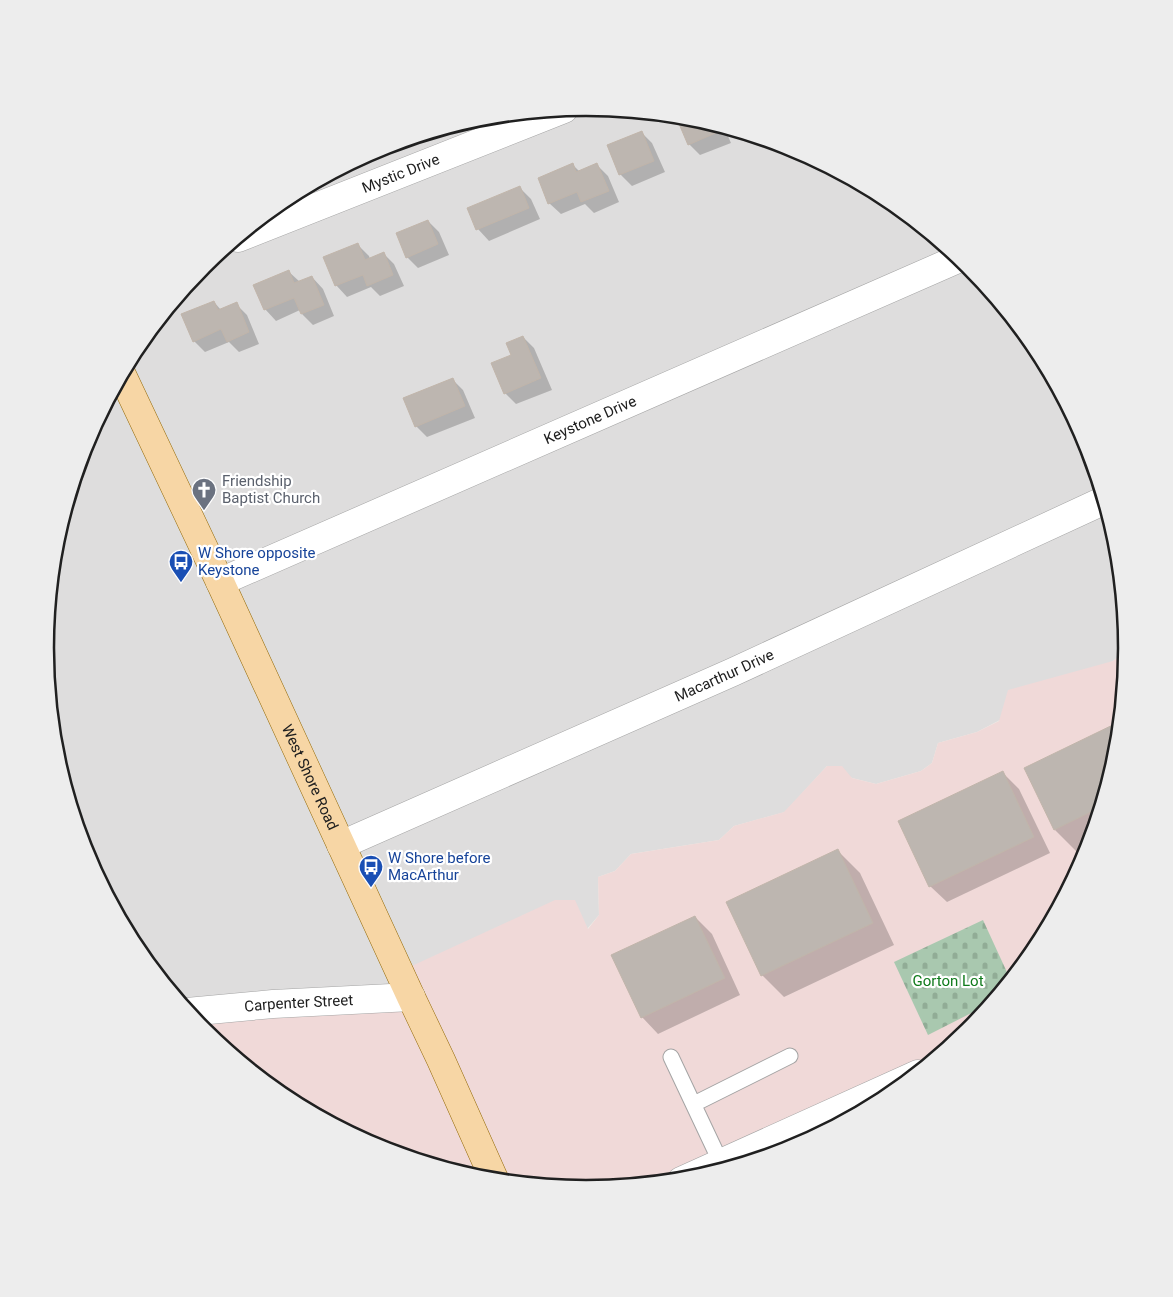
<svg xmlns="http://www.w3.org/2000/svg" width="1173" height="1297" viewBox="0 0 1173 1297" font-family="Roboto,sans-serif">
<style>
.residential{fill:#dedddd}
.commercial{fill:#f0d9d8}
.cemetery{fill:url(#cemetery-stones)}
.shadow{fill:#0003}
.building{fill:#bdb6b0;stroke:#c1b5aa}
.lines{fill:none;stroke-linecap:round;stroke-linejoin:round}
.service-casing{stroke:#a4a4a4;stroke-width:17}
.minor-casing{stroke:#a4a4a4;stroke-width:29}
.tertiary-casing{stroke:#a4a4a4;stroke-width:29}
.primary-casing{stroke:#946a08;stroke-width:29}
.service{stroke:#fff;stroke-width:15}
.minor{stroke:#fff;stroke-width:28}
.tertiary{stroke:#fff;stroke-width:28}
.primary{stroke:#f7d6a5;stroke-width:28}
.labels{text-anchor:middle;dominant-baseline:central;stroke-width:4.5;stroke-linejoin:round;paint-order:stroke}
.street-label{font-size:15px;fill:#202020;stroke:#fff}
.worship-label{font-size:15px;fill:#5b616d;stroke:#fff;text-anchor:start}
.transit-label{font-size:15px;fill:#164399;stroke:#fff;text-anchor:start}
.park-label{font-size:15px;fill:#117b1d;stroke:#fff}
.rim{fill:none;stroke:#202020;stroke-width:2.5}
</style>
<defs>
<pattern id="cemetery-stones" width="16" height="16" patternUnits="userSpaceOnUse" patternTransform="scale(1.25)"><rect width="16" height="16" fill="#a9c8af"/><path d="M2 7V4a2 2 0 0 1 4 0v3zM10 15v-3a2 2 0 0 1 4 0v3z" fill="#91ac96"/></pattern>
</defs>
<rect width="100%" height="100%" fill="#f0ede7"/>
<!-- residential -->
<path class="residential" d="M587,107L692,117L794,148L888,198L970,266L1037,348L1087,442L1118,543L1127,643L1125,651L1113,661L977,732L938,743L932,763L921,771L876,784L852,778L827,766L785,812L734,826L719,840L631,854L615,871L598,877L599,915L587,929L405,994L188,1012L136,949L86,855L55,754L45,648L55,543L86,441L136,347L204,265L286,198L380,148L481,117Z"/>
<!-- commercial -->
<path class="commercial" d="M1127,643L1128,649L1118,754L1087,856L1037,950L969,1032L887,1099L793,1149L692,1180L586,1190L481,1180L379,1149L285,1099L203,1031L188,1012L386,998L403,970L555,900H575L588,929L599,915L598,877L615,871L631,854L719,840L734,826L784,812L827,766H842L852,778L876,784L921,771L932,763L938,743L977,732L999,721L1008,690L1113,661L1125,651Z"/>
<!-- cemetery -->
<path class="cemetery" d="M983,920L1011,981L993,1002L928,1035L894,962Z"/>
<!-- shadow -->
<path class="shadow" d="M692,117L724,127L731,143L700,155L689,144Z
M641,132L652,143L665,172L632,186L621,175L608,146Z
M572,164L580,172L597,165L608,176L619,202L594,213L585,204L561,214L549,203Z
M520,188L531,199L540,219L489,241L478,229L469,209Z
M428,221L439,232L449,255L418,268L407,257Z
M358,245L369,256L370,259L383,253L394,264L404,286L380,296L371,287L347,297L336,285Z
M288,271L300,282L312,277L323,289L334,316L313,325L302,314L300,310L276,321L265,309Z
M214,302L221,310L236,304L247,315L259,344L239,352L229,342L205,352L194,341Z
M523,337L534,348L552,390L516,404L505,393L513,355Z
M452,379L463,390L475,418L427,437L416,426Z
M1118,754L1090,845L1077,852L1055,830Z
M1003,773L1019,789L1050,853L947,902L930,886Z
M838,851L860,873L894,945L784,997L762,975Z
M695,917L712,934L740,995L658,1034L642,1017Z"/>
<!-- building -->
<path class="building" d="M683,116L692,117L718,125L720,131L688,145L677,119Z
M642,131L654,161L619,175L607,145Z
M573,163L576,172L597,163L609,191L581,202L577,192L548,204L538,178Z
M520,186L529,208L476,230L467,208Z
M428,220L438,244L406,258L396,233Z
M358,243L365,260L384,252L393,275L367,286L363,275L335,286L323,257Z
M289,270L294,283L312,276L324,305L301,314L294,298L264,310L253,285Z
M214,301L218,310L237,302L249,332L227,342L221,329L193,342L181,314Z
M523,336L541,378L504,394L491,363L511,355L506,343Z
M453,378L465,406L415,427L403,398Z
M1121,721L1118,754L1101,807L1054,830L1024,768Z
M1003,771L1034,837L929,887L898,821Z
M838,849L873,923L761,976L726,902Z
M695,916L725,978L641,1018L611,955Z"/>
<g class="lines">
<defs>
<path id="service" d="M671,1057L721,1163
M694,1104L790,1056"/>
<g id="minor">
<path id="s1" d="M238,238L564,109"/>
<path id="s2" d="M220,582L960,258"/>
<path id="s3" d="M341,845L733,672L1105,500"/>
<path id="s4" d="M187,1012L273,1004L411,997"/>
</g>
<path id="tertiary" d="M681,1181L918,1074"/>
<g id="primary">
<path id="s5" d="M122,375L220,582L411,997L441,1060L495,1181"/>
</g>
</defs>
<!-- service casing -->
<use href="#service" class="service-casing"/>
<!-- minor casing -->
<use href="#minor" class="minor-casing"/>
<!-- tertiary casing -->
<use href="#tertiary" class="tertiary-casing"/>
<!-- primary casing -->
<use href="#primary" class="primary-casing"/>
<!-- service -->
<use href="#service" class="service"/>
<!-- minor -->
<use href="#minor" class="minor"/>
<!-- tertiary -->
<use href="#tertiary" class="tertiary"/>
<!-- primary -->
<use href="#primary" class="primary"/>
</g>
<!-- icons -->
<defs>
<symbol id="church-pin" viewBox="-11 -11 22 30"><path d="M0 17L-7.5 6A9.5 9.5 0 1 1 7.5 6Z" fill="#6b7280" stroke="#fff"/><path d="M-1.2-6h2.4v3.5h3.3v2.4h-3.3V6h-2.4V-.1h-3.3v-2.4h3.3Z" fill="#fff"/></symbol>
<symbol id="bus-pin" viewBox="-11 -11 22 30"><path d="M0 17L-7.5 6A9.5 9.5 0 1 1 7.5 6Z" fill="#1a4fb4" stroke="#fff"/><path d="M-5-6H5V4H4V6H2V4H-2V6H-4V4H-5ZM-3.5-4V0h7V-4ZM-3.5 1.2v1.5H-2V1.2ZM2 1.2v1.5H3.5V1.2Z" fill="#fff"/></symbol>
</defs>
<g fill-rule="evenodd">
<use href="#church-pin" x="190" y="476" width="28" height="38"/>
<use href="#bus-pin" x="167" y="548" width="28" height="38"/>
<use href="#bus-pin" x="357" y="853" width="28" height="38"/>
</g>
<g class="labels">
<!-- street labels -->
<g class="street-label">
<text stroke="none"><textPath href="#s1" startOffset="175">Mystic Drive</textPath></text>
<text stroke="none"><textPath href="#s2" startOffset="404">Keystone Drive</textPath></text>
<text stroke="none"><textPath href="#s3" startOffset="419">Macarthur Drive</textPath></text>
<text stroke="none"><textPath href="#s5" startOffset="444">West Shore Road</textPath></text>
<text stroke="none"><textPath href="#s4" startOffset="112">Carpenter Street</textPath></text>
</g>
<!-- worship labels -->
<g class="worship-label">
<text x="222" y="481">Friendship<tspan x="222" dy="17">Baptist Church</tspan></text>
</g>
<!-- transit labels -->
<g class="transit-label">
<text x="198" y="553">W Shore opposite<tspan x="198" dy="17">Keystone</tspan></text>
<text x="388" y="858">W Shore before<tspan x="388" dy="17">MacArthur</tspan></text>
</g>
<!-- park labels -->
<g class="park-label">
<text x="948" y="981">Gorton Lot</text>
</g>
</g>
<!-- crop -->
<path d="M0 0H1173V1297H0ZM54 648a532 532 0 1 1 1064 0a532 532 0 1 1-1064 0Z" fill="#ededed" fill-rule="evenodd"/>
<path class="rim" d="M54 648a532 532 0 1 1 1064 0a532 532 0 1 1-1064 0Z"/>
</svg>
